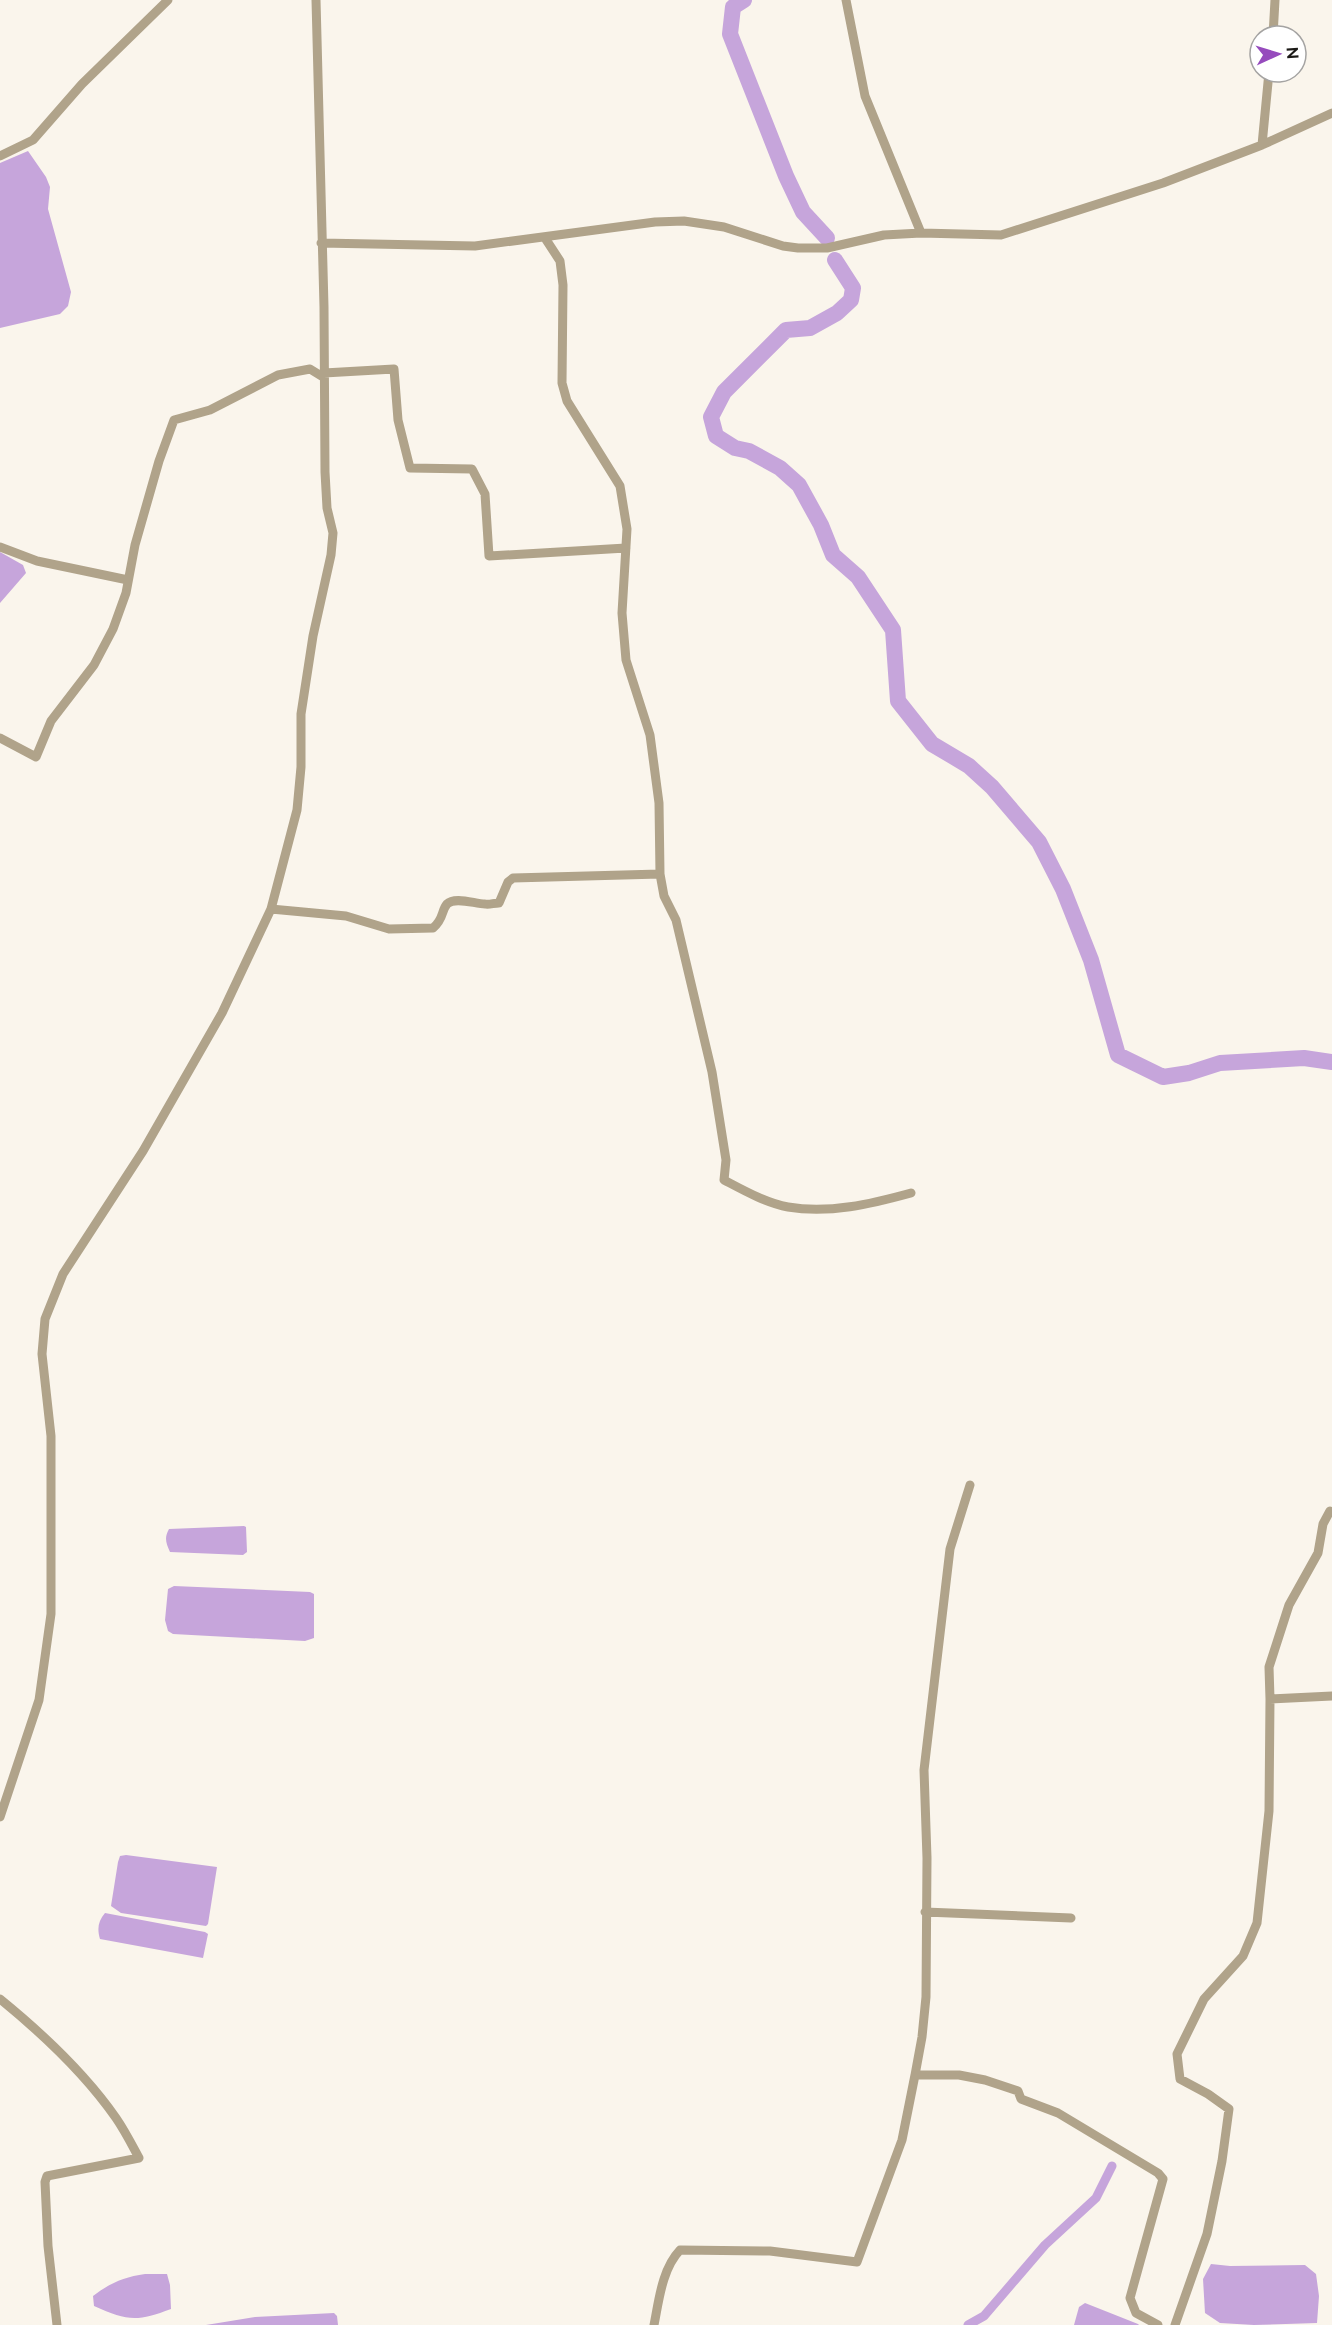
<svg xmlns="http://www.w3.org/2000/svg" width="1332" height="2325" viewBox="0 0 1332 2325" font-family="Raleway,sans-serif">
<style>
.water{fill:#c6a5db}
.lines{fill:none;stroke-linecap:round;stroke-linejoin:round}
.canal{stroke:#c6a5db;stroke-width:9}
.river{stroke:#c6a5db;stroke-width:16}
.minor{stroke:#b0a38a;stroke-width:9}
</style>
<rect width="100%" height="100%" fill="#faf5ec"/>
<!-- water -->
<path class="water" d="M28,151L46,177L50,187L48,209L71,292L68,306L60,314L0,328V163Z
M0,552L23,565L26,573L0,603Z
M244,1526L246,1527L247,1552L243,1555L170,1552C166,1543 164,1538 169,1529Z
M174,1586L310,1592L314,1594V1638L305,1641L173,1634L168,1631L165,1620L168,1589Z
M126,1855L217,1867L208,1924L206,1926L121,1913L111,1906L118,1862L120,1856Z
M105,1913L205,1932L208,1934L203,1958L100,1939C97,1929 98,1921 105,1913Z
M1211,2264L1230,2266L1305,2265L1316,2274L1319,2296L1317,2323L1254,2325L1220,2323L1205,2313L1203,2279Z
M145,2274H167L170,2285L171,2309C137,2322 127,2321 94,2306L93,2296C110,2283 124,2277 145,2274Z
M1085,2303L1138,2324L1139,2325H1074L1079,2307Z
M334,2313L337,2316L338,2325H206L255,2317Z"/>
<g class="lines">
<!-- canal -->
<path class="canal" d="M968,2325L984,2316L1045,2245L1096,2198L1112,2166"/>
<!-- river -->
<path class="river" d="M744,0L733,7L730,34L786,176L803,212L827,238
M835,260L853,288L851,300L837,313L810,328L786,330L724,392L711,417L716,436L735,448L749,451L780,468L799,485L821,525L833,555L858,577L893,630L898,701L932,744L969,766L992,787L1039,842L1063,889L1091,960L1118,1055L1163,1077L1189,1073L1220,1063L1304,1058L1332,1062"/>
<!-- minor -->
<path class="minor" d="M846,0L865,96L921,233
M1273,36L1275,0
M1262,145L1269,72
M0,156L33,140L82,84L168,0
M545,238L560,261L563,285L562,383L567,401L620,486L627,529L622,613L626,660L650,735L659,803L660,874L664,896L676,920L712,1072L726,1160L724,1180C743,1190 766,1203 788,1207C829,1214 871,1204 911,1193
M321,243L475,246L655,222L684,221L724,227L783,246L798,248H827L884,235L921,233L1001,235L1163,183L1262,145L1332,113
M324,373L394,369L398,420L410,468L472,469L485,494L489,556L626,548
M0,547L37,561L128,580
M0,738L36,757L51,721L94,665L113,629L126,593L135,545L159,461L174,420L210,410L278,375L310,369L323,377
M271,909L346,916L389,929L433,928C444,919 441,911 447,904C455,896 475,904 485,904C489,905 494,903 499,903L508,882L513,878L660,874
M970,1485L950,1549L924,1770L927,1858L926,1997L922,2037L915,2075H959L985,2080L1018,2091L1021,2099L1058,2113L1158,2173L1163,2179L1130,2298L1136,2313L1158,2325
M1330,1511L1323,1524L1318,1553L1289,1605L1269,1667L1270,1699L1332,1696
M0,1817L39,1700L51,1614V1436L42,1354L45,1319L63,1274L143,1151L222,1013L271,909L297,810L301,767V714L313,636L331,555L333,533L327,508L325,472L324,307L316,0
M925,1912L1071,1918
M0,1999C43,2034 84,2072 116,2118C125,2131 132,2145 139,2158L47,2176L45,2182L48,2246L57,2325
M654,2325C659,2300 662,2269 680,2250L770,2251L857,2262L902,2140L915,2075H918
M1175,2325L1207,2234L1222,2161L1229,2109L1208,2094L1180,2079L1177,2054L1204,1999L1243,1956L1257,1923L1269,1811L1270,1699"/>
</g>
<!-- north arrow -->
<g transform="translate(1278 54) rotate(86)"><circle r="28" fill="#ffffff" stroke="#a4a3a2" stroke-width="1.5"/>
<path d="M0-4.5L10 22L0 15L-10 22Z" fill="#964bbd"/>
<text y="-9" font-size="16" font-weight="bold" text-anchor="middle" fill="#1c1a17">N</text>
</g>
</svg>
